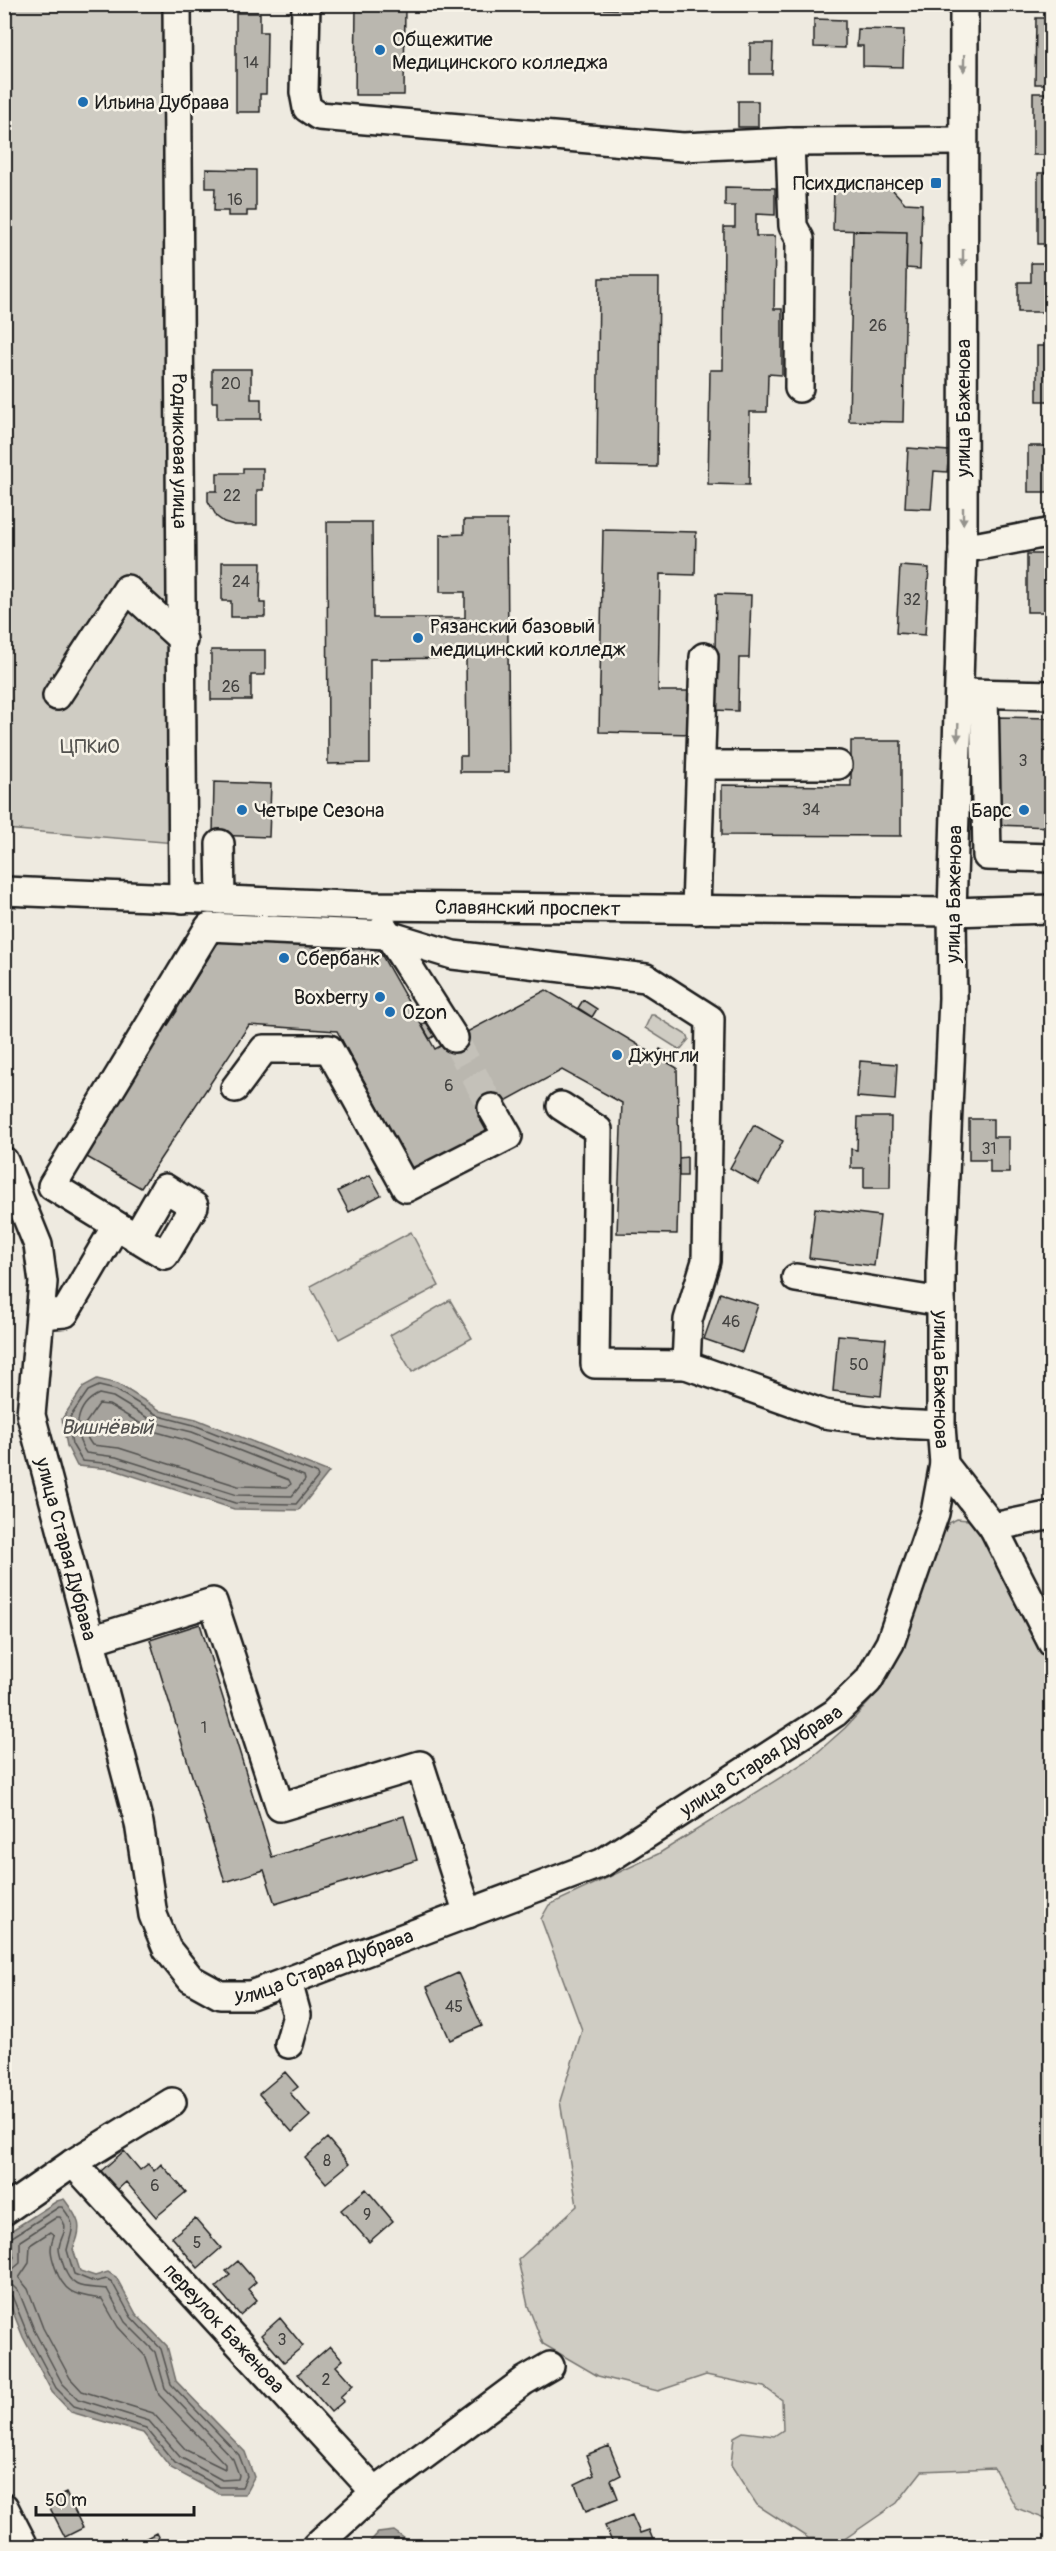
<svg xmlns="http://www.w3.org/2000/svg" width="1056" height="2551" viewBox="0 0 1056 2551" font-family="Pangolin,sans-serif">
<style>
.green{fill:#cfccc3;stroke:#767470;stroke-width:1.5}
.water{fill:#a6a39d;stroke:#6f6d69;stroke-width:1.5}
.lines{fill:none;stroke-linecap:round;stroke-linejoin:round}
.shore{stroke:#535250;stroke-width:1.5}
.building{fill:#bab7af;stroke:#1c1c1c;stroke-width:1.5}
.minor-tunnel{stroke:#c4c1b9;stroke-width:27;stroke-dasharray:27 14;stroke-linecap:butt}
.minor-casing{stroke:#1c1c1c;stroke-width:32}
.minor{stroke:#f7f3e8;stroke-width:27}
.oneway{fill:#94928c}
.poi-dot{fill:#1f6fb2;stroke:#f7f3e8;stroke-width:2}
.labels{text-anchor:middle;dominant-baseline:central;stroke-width:5;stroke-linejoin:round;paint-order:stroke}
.number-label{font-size:16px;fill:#444341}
.poi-label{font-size:20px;fill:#1c1c1c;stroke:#f7f3e8;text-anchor:start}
.street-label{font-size:20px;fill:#1c1c1c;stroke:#f7f3e8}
.park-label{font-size:20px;fill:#52514e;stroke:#f7f3e8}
.water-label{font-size:21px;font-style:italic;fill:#535250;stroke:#f7f3e8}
</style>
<rect width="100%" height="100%" fill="#eeeae0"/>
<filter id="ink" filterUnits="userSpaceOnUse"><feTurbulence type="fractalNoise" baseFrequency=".0167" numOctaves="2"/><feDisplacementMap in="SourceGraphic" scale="12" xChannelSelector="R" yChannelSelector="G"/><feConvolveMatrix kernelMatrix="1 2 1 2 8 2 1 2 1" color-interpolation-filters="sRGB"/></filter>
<g filter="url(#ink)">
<!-- green -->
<path class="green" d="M4,5H171L176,843L5,829Z
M651,1015H654L688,1036L689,1039L680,1050L645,1028Z
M411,1232L439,1286L339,1339L310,1286Z
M450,1300L472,1338L412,1372L390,1335Z
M957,1519L968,1520L981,1531L1015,1589L1051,1663V2521L1016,2508L994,2468L922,2471L897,2503L843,2540L808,2538L757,2505L731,2465L734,2437L743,2432L774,2436L783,2430L782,2400L764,2387L706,2375L658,2391L598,2376L543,2344L528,2306L518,2260L577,2206L560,2101L582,2030L541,1919L549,1905L658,1854L810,1759L845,1728L882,1688L902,1650L941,1537L949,1523Z"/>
<!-- water -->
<path class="water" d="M97,1379L118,1384L161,1411L196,1419L329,1472L299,1510L234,1509L112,1469L77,1466L67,1446L62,1419L84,1386Z
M64,2199C79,2219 84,2226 73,2249L80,2271L95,2276L108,2272L116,2277L136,2314L167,2346L176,2381L245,2452L254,2477L245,2494H219L171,2468L143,2433L71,2412L52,2392L23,2337L5,2292V2259L8,2256L6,2234L57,2201Z
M394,2531L415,2546H366L378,2533Z"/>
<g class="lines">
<!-- shore -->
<path class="shore" d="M99,1386L116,1390L159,1416L194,1425L316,1473L318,1477L296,1504L235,1503L114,1464L82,1461L72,1444L68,1420L88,1391Z
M99,1394L113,1397L156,1423L192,1432L304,1476L305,1480L292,1496L237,1495L116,1457L86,1453C72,1433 75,1405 99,1394Z
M99,1404L109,1405L153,1431L189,1441L289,1480L291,1484L287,1487L238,1486L119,1448L92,1445L88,1439L85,1424Z
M50,2232L54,2235C49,2247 51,2255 55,2267C64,2295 77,2295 102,2299L118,2327L146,2357L159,2395L225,2464V2469L186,2450L153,2413L82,2391L70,2378L43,2328L28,2289L19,2278L29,2263L30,2245Z
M4,2264L10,2263L14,2257L9,2239L59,2207H62C78,2227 72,2228 67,2250L74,2274L94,2282L107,2279L112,2282L131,2317L161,2349L171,2384L239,2455L247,2476L242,2487H220L175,2463L146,2428L74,2406L56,2388L28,2335L12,2296L4,2292
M4,2271L13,2269L20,2263V2241L57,2217H60C71,2230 60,2235 59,2248C59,2254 62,2261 64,2267C72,2292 87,2286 107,2289L125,2322L155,2352L165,2388L233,2459L239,2475L238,2479L222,2480L180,2457L149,2421L78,2399L62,2383L35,2332L19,2292L13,2286L4,2284"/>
</g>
<!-- building -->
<path class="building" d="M356,4H405L404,95H355Z
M599,4H642V10L599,9Z
M236,13H260V32H267L266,94H260V112H236Z
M1036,18H1052V84H1035Z
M814,19L845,20V48L814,47Z
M858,29L904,30L903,67L863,66V46H857Z
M750,43H773L772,74H750Z
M1033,93H1052V155H1033Z
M738,101H758V127H738Z
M206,169L256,170V211H247V216H228V211H214L215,188H206Z
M1038,173H1052V244H1038Z
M725,187L775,188V215L756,214V236H775L774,309H782V375L768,374L767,412H750L749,485L708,484L710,370H723L724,227H735V206H725Z
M834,187L891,188L905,203L922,204L920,269L906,268L907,232L833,230Z
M853,231L907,232L903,422L849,421Z
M1031,263H1052V312H1018V282H1031Z
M599,278H659L657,467L597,466Z
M1037,346H1052V401H1037Z
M212,369H251V399H261V419H217V402H212Z
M1028,446H1052V492H1028Z
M908,448L949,451L947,472L934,471L931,509L905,508Z
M243,468H263V490H257V525H234L224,522L217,517L208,501V491H217V473H243Z
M464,520H507L509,772H460V756H467L466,658L370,659V763L328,764L327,522H372L373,618H465V592H440V535L464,534Z
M603,530L696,532L695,575L660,574L658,691H695L694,734L599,732Z
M1027,554H1052V612H1027Z
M222,562H261L260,603H265V617H231V601H222Z
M900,566L929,568L925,635L896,633Z
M716,594L751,595L749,658H739L738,711L714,710Z
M211,650H265V675H251V700H211Z
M996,717L1052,718V827L993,825Z
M851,741H901V836L722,835V785L851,786Z
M214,782L271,784L269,837L213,835Z
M219,941L377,947L435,1049L546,990L677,1068L679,1158L677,1234L617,1233L622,1103L562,1070L478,1116L487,1132L414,1173L337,1031L249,1025L141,1188L85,1156Z
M583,1000L597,1009L592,1017L578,1008Z
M169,1006L177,1011L168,1025L160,1020Z
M430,1020L438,1034L430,1039L422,1025Z
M660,1049L674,1057L670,1064L656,1056Z
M860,1061L897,1064L895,1100L857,1097Z
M858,1117H891L890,1188H864V1168H851V1149L857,1150Z
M969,1119H993V1137H1009V1173H990V1160H969Z
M754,1125L783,1141L759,1184L730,1168Z
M687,1157V1176H679V1158Z
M370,1175L381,1195L349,1212L338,1191Z
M815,1208L880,1216L874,1266L809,1258Z
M720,1293L758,1305L742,1352L704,1339Z
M838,1335L886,1339L881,1396L833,1391Z
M200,1624L272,1857L404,1816L417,1860L275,1904L264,1870L225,1882L150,1640Z
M458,1973L482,2026L450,2040L427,1987Z
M285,2072L298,2087L290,2093L310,2116L292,2132L259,2094Z
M327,2138L349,2164L326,2183L305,2158Z
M124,2151L140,2170L148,2164L154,2171L161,2164L186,2192L156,2217L126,2182L117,2190L101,2171Z
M366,2189L393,2221L369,2242L341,2210Z
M195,2218L221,2248L198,2268L172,2237Z
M238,2261L256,2282L248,2289L257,2300L240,2315L216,2287L230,2275L226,2271Z
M280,2318L303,2346L284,2362L261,2335Z
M330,2346L343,2360L336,2366L353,2385L340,2397L344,2401L331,2412L298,2374Z
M609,2446L621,2475L611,2480L618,2498L586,2511L575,2484L594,2475L586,2455Z
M66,2493L83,2528L65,2537L47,2502Z
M632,2515L640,2533L649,2530L655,2545L614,2546L605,2526Z
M156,2533L163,2546H131Z"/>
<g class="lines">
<!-- minor-tunnel -->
<path class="minor-tunnel" d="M454,1038L492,1108"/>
<defs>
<g id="minor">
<path id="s1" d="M177,4L183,899"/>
<path d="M306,4L304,92L307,108L319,116L683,147L790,142L963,141"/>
<path id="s2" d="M964,4L963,549L952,912L953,998L941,1263V1426L944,1464L993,1527L1052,1643"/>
<path d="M790,142L793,226L800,239L799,388"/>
<path d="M963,549L1052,532"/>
<path d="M966,693L1052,695"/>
<path d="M984,694L987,856L1052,858"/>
<path d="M57,696L127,589L183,640"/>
<path d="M701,765H838"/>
<path d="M220,844L221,900"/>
<path id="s3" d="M4,891L371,906L952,912L1052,909"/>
<path d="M696,910L704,657"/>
<path d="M384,928L454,1038"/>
<path d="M235,1088L264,1049H329L406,1188L508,1136L492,1108"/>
<path id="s4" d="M4,1161L38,1245L43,1282L31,1415L139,1823L153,1915L167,1949L191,1979L220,1995H251L602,1863L835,1713L868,1681L890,1643L935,1513L944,1464"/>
<path d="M136,1238L165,1188L194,1206L165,1255L52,1186L209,927L388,935L453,955L646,978L710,1019L706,1261L688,1320L686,1365L595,1364L598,1130L561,1106"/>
<path d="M796,1278L941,1302"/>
<path d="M41,1315L65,1313L116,1226"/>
<path d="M686,1365L824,1414L898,1424L941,1426"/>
<path d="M993,1527L1052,1515"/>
<path d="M91,1640L213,1602L280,1807L420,1765L468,1914"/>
<path d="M288,1982L297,2015L289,2044"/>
<path id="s5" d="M73,2163L375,2492"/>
<path d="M4,2211L73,2163L172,2102"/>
<path d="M4,2507L24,2546"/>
<path d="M316,2546L375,2492L524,2381L550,2366"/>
</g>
</defs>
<!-- minor casing -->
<use href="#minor" class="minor-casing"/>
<!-- minor -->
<use href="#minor" class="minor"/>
</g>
<!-- one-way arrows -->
<defs><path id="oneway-solid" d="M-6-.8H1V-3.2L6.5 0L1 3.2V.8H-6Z" transform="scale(1.5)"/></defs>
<g class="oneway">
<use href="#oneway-solid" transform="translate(964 63) rotate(91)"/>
<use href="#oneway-solid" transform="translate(963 258) rotate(90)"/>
<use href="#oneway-solid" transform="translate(963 516) rotate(90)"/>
<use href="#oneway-solid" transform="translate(958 732) rotate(92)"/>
</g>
</g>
<!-- markers -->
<g class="poi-dot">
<circle cx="380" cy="50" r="6"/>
<circle cx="83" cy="102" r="6"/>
<rect x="930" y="177" width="12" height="12" rx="3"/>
<circle cx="418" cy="638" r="6"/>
<circle cx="242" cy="810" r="6"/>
<circle cx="1024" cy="810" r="6"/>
<circle cx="284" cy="958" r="6"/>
<circle cx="380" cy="997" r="6"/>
<circle cx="390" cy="1012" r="6"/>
<circle cx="617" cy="1055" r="6"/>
</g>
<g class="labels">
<!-- number labels -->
<g class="number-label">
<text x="251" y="63">14</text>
<text x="235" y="200">16</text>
<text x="878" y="326">26</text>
<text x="231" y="384">20</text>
<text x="232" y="496">22</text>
<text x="241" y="582">24</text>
<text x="912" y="600">32</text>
<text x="231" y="687">26</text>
<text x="1023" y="761">3</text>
<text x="811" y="810">34</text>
<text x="449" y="1086">6</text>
<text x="989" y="1149">31</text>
<text x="731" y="1322">46</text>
<text x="859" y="1365">50</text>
<text x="204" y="1728">1</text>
<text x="454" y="2007">45</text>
<text x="327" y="2161">8</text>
<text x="155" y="2186">6</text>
<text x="367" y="2215">9</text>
<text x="197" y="2243">5</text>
<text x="282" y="2340">3</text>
<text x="326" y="2380">2</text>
</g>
<!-- poi labels -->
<g class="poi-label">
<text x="392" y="39">Общежитие<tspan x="392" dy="23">Медицинского колледжа</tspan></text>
<text x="95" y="102">Ильина Дубрава</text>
<text x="924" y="183" text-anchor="end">Психдиспансер</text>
<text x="430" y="626">Рязанский базовый<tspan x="430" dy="23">медицинский колледж</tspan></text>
<text x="254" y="810">Четыре Сезона</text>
<text x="1012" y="810" text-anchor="end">Барс</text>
<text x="296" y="958">Сбербанк</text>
<text x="368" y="997" text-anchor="end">Boxberry</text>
<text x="402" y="1012">Ozon</text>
<text x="629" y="1055">Джунгли</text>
</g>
<!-- street labels -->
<g class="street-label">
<text transform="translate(963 408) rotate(-90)">улица Баженова</text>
<text stroke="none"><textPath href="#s1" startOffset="447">Родниковая улица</textPath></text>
<text transform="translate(954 894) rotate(-89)">улица Баженова</text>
<text stroke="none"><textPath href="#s3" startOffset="524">Славянский проспект</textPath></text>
<text stroke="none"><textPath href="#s2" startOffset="1376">улица Баженова</textPath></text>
<text stroke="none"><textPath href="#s4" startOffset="400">улица Старая Дубрава</textPath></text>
<text stroke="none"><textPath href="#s4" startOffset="1480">улица Старая Дубрава</textPath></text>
<text stroke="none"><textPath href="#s4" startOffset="994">улица Старая Дубрава</textPath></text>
<text stroke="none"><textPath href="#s5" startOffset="224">переулок Баженова</textPath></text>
</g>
<!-- park labels -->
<g class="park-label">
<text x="90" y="746">ЦПКиО</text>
</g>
<!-- water labels -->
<g class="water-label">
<text x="107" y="1427">Вишнёвый</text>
</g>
</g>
<!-- margin -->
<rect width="1056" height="2551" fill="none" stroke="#f7f3e8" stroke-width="24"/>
<rect x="12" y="12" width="1032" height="2527" fill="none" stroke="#1c1c1c" stroke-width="2" filter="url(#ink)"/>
<!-- scale -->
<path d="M36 2506v9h158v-9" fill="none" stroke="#1c1c1c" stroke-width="3"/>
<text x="45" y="2506" font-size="18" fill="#1c1c1c" stroke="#f7f3e8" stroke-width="4.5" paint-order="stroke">50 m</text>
</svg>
